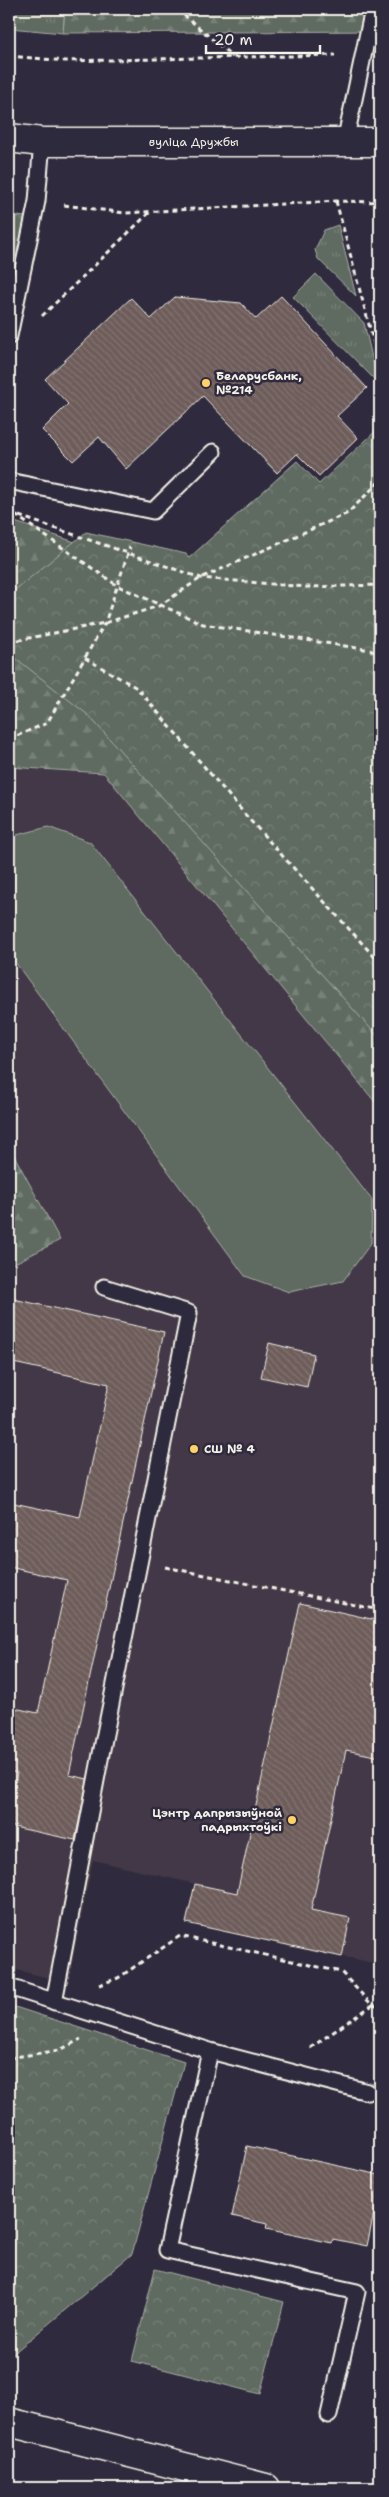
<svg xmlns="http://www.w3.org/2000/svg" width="389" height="2497" viewBox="0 0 389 2497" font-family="'Shantell Sans',sans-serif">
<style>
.built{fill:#423946}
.grass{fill:url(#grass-tufts);stroke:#a9aea4}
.forest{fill:url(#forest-firs);stroke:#a9aea4}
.park{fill:url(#park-crowns);stroke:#a9aea4}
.pitch{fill:#5e6b61;stroke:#a9aea4}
.building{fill:url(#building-back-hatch);stroke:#f4f1e8}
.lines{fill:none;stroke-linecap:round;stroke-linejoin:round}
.lane-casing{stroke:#f4f1e8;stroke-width:19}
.street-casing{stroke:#f4f1e8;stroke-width:31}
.secondary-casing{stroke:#f4f1e8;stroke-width:31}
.path{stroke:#f4f1e8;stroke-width:3;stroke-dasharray:5 4;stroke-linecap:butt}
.lane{stroke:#2f2a3d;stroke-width:15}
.street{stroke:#2f2a3d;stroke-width:28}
.secondary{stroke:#2f2a3d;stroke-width:28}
.poi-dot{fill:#ffd166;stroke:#2f2a3d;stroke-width:2}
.labels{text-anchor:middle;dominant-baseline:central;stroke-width:5;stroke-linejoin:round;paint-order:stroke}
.street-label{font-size:12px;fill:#f4f1e8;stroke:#2f2a3d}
.poi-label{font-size:12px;font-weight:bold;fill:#f4f1e8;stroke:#2f2a3d;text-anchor:start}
</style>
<defs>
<pattern id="grass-tufts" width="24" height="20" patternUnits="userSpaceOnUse" patternTransform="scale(1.25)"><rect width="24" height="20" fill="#5e6b61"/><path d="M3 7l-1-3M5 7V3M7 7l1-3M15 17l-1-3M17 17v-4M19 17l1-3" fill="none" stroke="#768178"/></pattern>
<pattern id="forest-firs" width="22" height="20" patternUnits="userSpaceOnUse" patternTransform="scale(1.25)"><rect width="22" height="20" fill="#5e6b61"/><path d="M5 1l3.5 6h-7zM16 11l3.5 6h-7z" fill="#768178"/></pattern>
<pattern id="park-crowns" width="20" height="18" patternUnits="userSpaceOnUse" patternTransform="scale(1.25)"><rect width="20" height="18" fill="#5e6b61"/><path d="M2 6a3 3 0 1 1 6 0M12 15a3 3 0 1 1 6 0" fill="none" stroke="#768178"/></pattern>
<pattern id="building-back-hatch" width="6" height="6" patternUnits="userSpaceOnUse" patternTransform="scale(1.25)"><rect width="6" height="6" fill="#6d5c5a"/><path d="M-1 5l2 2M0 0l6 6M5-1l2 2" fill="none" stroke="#827472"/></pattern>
</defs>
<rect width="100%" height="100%" fill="#2f2a3d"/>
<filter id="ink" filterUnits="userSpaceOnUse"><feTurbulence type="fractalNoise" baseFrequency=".02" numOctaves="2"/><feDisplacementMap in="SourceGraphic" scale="10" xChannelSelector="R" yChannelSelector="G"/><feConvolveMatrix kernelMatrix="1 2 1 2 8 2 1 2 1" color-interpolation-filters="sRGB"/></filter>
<g filter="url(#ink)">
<!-- built -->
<path class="built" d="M88,714L380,1039L378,1964L186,1923L195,1884L93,1860L68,1983L9,1968V765Z"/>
<!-- grass -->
<path class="grass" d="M9,9H65L63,33L9,28Z
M338,225L356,296L318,259L315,250L324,230Z
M316,274L364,323L378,383L293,297Z"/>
<!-- forest -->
<path class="forest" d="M65,9H380V31L63,33Z
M380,470V1108L104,773L9,767V531L15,522L96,549L182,612Z
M9,1146L60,1240L9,1266Z"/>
<!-- park -->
<path class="park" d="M9,215L25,217L9,293Z
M380,427V1039L88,715L9,653V595L86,532L186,554L189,558L297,461L319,484Z
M9,2005L184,2062L132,2254L9,2357Z
M155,2269L284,2302L260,2394L132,2361Z"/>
<!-- pitch -->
<path class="pitch" d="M48,827L90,842L372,1200L371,1243L343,1281L289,1292L245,1276L9,954V837Z"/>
<!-- building -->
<path class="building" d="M281,296L367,388L337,416L358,438L319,476L297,454L277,473L203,396L126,469L99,437L73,461L42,430L68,404L45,379L131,298L151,319L175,297L241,303L256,319Z
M9,1298L164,1332L69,1775L88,1779L75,1840L9,1826V1811L17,1773L9,1771V1707L38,1713L67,1580L9,1567V1502L80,1517L109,1384L9,1362Z
M269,1343L314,1354L307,1387L261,1377Z
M300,1603L380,1621V1757L346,1750L311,1910L350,1918L342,1957L186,1923L195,1884L237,1893Z
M247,2146L380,2175V2215L374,2213L367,2246L333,2239L332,2243L266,2229L267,2224L232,2216Z
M380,2381V2408L375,2406Z
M380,2408V2446L373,2444Z"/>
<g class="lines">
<defs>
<path id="lane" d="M345,142L373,9
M9,336L37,201L42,142
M9,481L153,511L213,452
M9,1987L210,2051L167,2250L357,2292L329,2415
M54,2002L101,1754L189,1313L104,1287
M210,2051L368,2092"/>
<path id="street" d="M9,2422L266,2488"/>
<g id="secondary">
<path id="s1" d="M9,138L42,142H380"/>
</g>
</defs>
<!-- lane casing -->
<use href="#lane" class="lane-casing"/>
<!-- street casing -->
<use href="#street" class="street-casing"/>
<!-- secondary casing -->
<use href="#secondary" class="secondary-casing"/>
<!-- path -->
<path class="path" d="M177,9L233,57
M9,56L66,61L335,55
M336,201L380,366
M64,205L125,213L336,201L380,202
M42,316L151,211
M15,515L118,586L203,624L370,650L380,655
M19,516L201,578L306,587L380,585
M9,642L105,623L159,606L201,578L348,513L380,481
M85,658L137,688L249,819L380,963
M9,739L47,723L105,623L130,547
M165,1567L380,1610
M99,1985L118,1978L180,1936L341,1972L372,2005L380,2007
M310,2048L380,2000
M9,2058L60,2050L81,2039
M103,2488L105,2481"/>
<!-- lane -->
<use href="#lane" class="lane"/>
<!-- street -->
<use href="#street" class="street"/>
<!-- secondary -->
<use href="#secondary" class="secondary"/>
</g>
</g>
<!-- markers -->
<g class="poi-dot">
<circle cx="206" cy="383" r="5"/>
<circle cx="194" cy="1449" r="5"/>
<circle cx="292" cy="1820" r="5"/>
</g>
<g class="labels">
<!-- street labels -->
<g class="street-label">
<text stroke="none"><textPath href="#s1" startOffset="185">вуліца Дружбы</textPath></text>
</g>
<!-- poi labels -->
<g class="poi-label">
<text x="216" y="376">Беларусбанк,<tspan x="216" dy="14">№214</tspan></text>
<text x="204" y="1449">СШ № 4</text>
<text x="282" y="1813" text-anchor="end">Цэнтр дапрызыўной<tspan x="282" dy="14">падрыхтоўкі</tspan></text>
</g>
</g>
<!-- margin -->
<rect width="389" height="2497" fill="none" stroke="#2f2a3d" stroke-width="30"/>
<rect x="15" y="15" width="359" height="2467" fill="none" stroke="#f4f1e8" stroke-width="2" filter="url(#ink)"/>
<!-- scale -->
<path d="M206 45v8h114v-8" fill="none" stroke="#f4f1e8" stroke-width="2.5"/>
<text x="214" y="45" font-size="15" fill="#f4f1e8" stroke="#2f2a3d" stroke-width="4" paint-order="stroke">20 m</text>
</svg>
